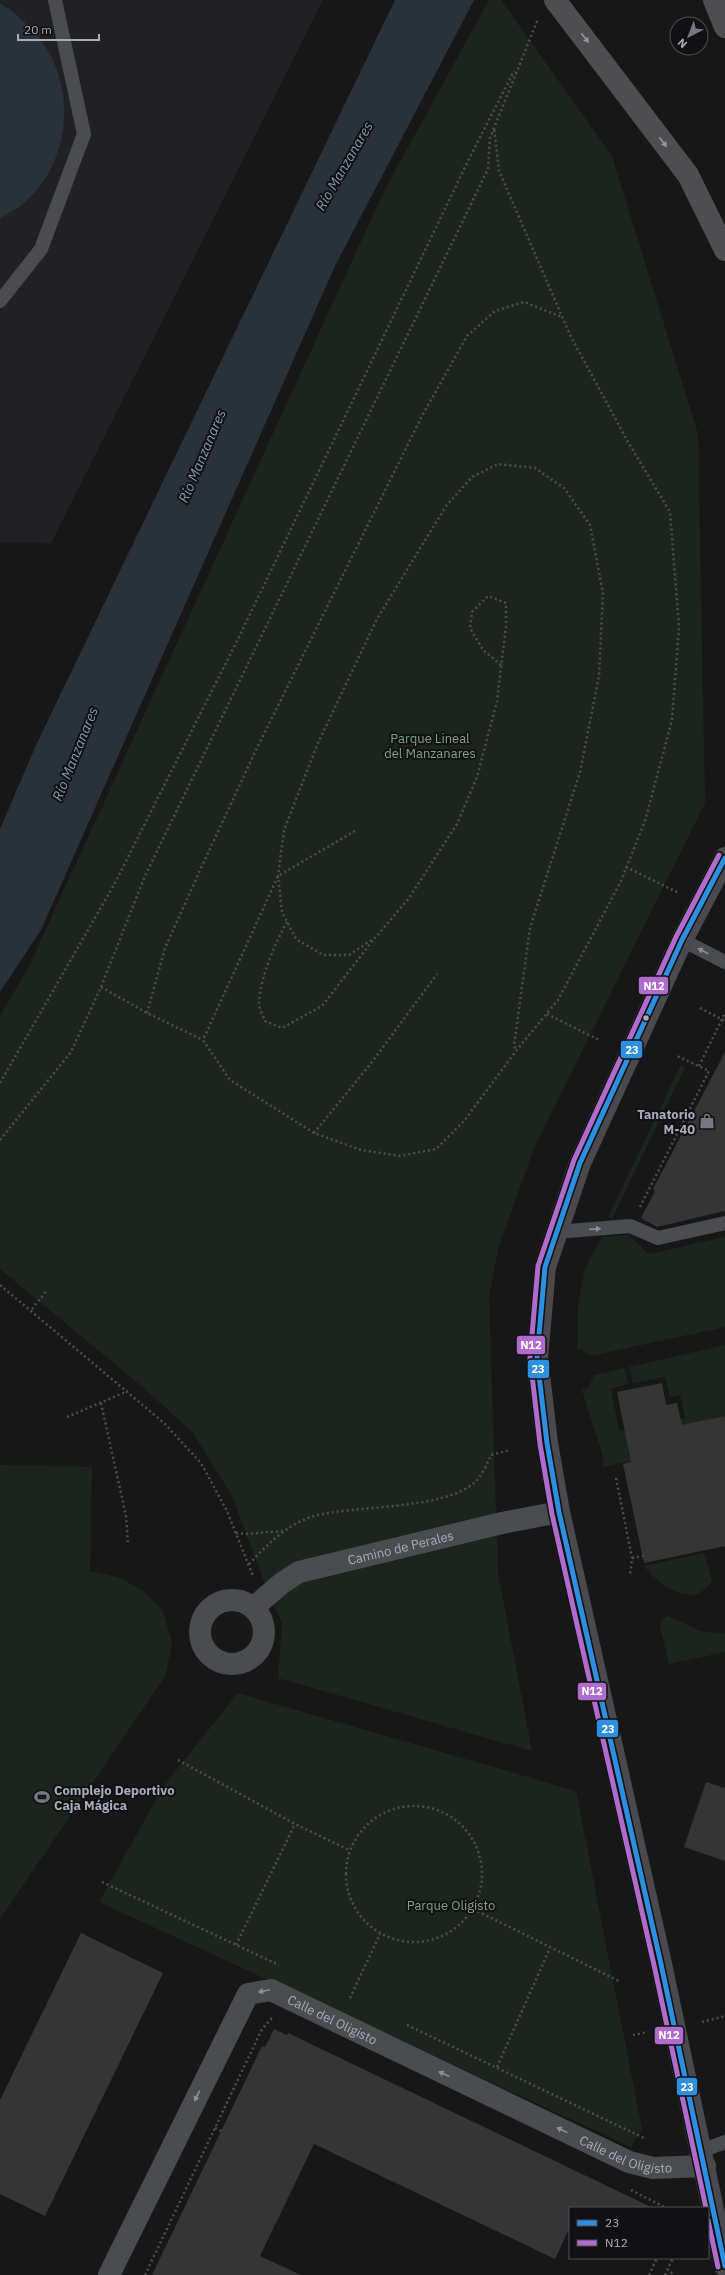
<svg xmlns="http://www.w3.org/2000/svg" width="725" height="2275" viewBox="0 0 725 2275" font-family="'IBM Plex Sans',sans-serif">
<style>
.built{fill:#212123}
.green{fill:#1d241e}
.water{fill:#2a3239}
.building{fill:#353536}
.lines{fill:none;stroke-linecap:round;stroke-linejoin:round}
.path{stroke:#4d4e52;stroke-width:2.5;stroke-dasharray:2 3;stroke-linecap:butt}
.lane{stroke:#4b4c50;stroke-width:14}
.street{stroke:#4b4c50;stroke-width:22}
.secondary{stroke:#4a4a4e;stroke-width:22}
.highway{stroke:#4e4e51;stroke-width:22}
.bus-1-casing{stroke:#111113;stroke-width:8}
.bus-2-casing{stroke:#111113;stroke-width:8}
.bus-1{stroke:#2d8fdf;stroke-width:5}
.bus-2{stroke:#b06ccc;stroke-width:5}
.oneway{fill:#92959e}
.oneway2{fill:#8c9099}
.bus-dot{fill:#a8adb8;stroke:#111113;stroke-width:1.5}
.labels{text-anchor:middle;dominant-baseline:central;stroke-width:4;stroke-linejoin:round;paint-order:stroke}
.park-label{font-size:13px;fill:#7fa381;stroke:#111113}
.poi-label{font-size:13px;font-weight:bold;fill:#a8adb8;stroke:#111113;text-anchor:end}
.street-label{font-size:13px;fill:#a8adb8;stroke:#111113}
.water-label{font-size:14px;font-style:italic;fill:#7f9bb3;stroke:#111113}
.line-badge{stroke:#111113;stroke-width:1.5}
.badge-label{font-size:11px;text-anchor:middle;font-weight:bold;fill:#fff}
</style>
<rect width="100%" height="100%" fill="#171717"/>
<!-- built -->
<path class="built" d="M0,0H323L51,543L0,542Z"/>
<!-- green -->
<path class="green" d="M489,0H501L612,156L698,434L705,803L534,1148L499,1246L489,1297L498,1573L532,1751L278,1678L282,1623L268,1592L232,1496L193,1433L146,1390L0,1269V1016L28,968L385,189Z
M681,1065L685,1067L612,1219L608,1217Z
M628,1235L649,1254L725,1237V1327L590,1356L582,1349H577L578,1305L585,1268L602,1237Z
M725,1345V1416L697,1422L702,1446L603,1467V1457L582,1390L589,1387L594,1375L625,1368L628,1384L611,1389L619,1431L685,1418L680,1395L670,1397L665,1377L633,1383L629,1367Z
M0,1465L92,1467L90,1571L121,1578L143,1591L163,1611L172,1642L166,1675L0,1919Z
M704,1553L712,1580C696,1611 659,1586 644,1566Z
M667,1616L689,1625L699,1631L725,1634V1652L669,1664L660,1627L661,1620Z
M238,1693L576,1791L642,2129L631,2147L99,1902L163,1787Z"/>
<!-- water -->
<path class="water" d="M395,0H474L335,266L41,930L0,992V829L37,743Z
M0,4C10,8 17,15 24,22C86,75 75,183 0,218Z"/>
<!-- building -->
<path class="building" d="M725,1052V1211L657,1227L641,1218L655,1191L653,1189Z
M662,1383L666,1405L677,1403L682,1425L725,1416V1546L644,1563L623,1464L631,1462L617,1392Z
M706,1782L725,1788V1861L684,1847Z
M81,1933L163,1973L45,2216L0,2194V2100Z
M274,2029L287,2035L288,2033L653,2208H570V2227L555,2259L314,2144L260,2256L301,2275H152L262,2046L265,2047Z"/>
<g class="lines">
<!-- path -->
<path class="path" d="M501,665L483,650L470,628L472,612L488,596L506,603V626L497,701L477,777L457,824L409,898L376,937L349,955H323L296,939L282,912L278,876L284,830L318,743L377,619L446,506L472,477L498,464L535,468L564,488L590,525L603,593L599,676L580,772L530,928L514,1045L516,1051
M355,831L278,876L203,1040L230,1080L314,1133L361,1150L400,1156L436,1149L464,1121L516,1051L558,1000L621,881L645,821L672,720L679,627L670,512L628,442L571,337L499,171L494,127
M626,867L679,893
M287,922C275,943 260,978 259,1003C259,1008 263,1016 265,1021L282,1028L322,1006L374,939
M101,987L147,1013L203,1040
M700,1008L725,1021
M147,1013L165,948L202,866L255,752L422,416L467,336L495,311L524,302L562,317
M547,1014L599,1040
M699,1066L725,1013
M0,1083L115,883L239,637L467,163L514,71
M314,1133L372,1062L437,974
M0,1140L71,1052L101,987L145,876L488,169L490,138L538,19
M640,1207L709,1071L677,1056
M0,1285L164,1423L201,1463L227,1511L253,1576
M32,1309L47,1290
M101,1403L126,1516L128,1545
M67,1417L128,1391
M616,1478L632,1558L630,1575
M236,1533L245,1534L283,1531
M632,1558L643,1556
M249,1564C267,1545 287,1524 314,1516C356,1505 442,1510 474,1483C482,1476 487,1464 491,1455L510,1450
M178,1760L295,1824L349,1850
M346 1874a68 68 0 1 1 136 0a68 68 0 1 1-136 0Z
M102,1882L279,1965
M473,1909L621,1982
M236,1945L295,1824
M350,1998L380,1934
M702,2022L725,2016
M407,2025L646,2139
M633,2035L648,2032
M497,2067L550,1948
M215,2128L224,2132
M631,2190L666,2208
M667,2269L674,2275
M145,2275L262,2029L272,2018
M649,2275L657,2258
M665,2275L673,2258"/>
<!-- lane -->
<path class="lane" d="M0,301L41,249L84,134L55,0
M682,940L725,962
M556,1232L630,1226L658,1238L725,1223
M701,2151L725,2142"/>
<!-- street -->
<g class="street">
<circle cx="232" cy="1632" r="32"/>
<path id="s1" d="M253,1608L282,1583L299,1572L502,1523L559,1512"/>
<path id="s2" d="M109,2275L248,1994L271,1990L629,2162L653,2168L705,2166"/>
</g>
<!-- secondary -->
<path class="secondary" d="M725,858L682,940L580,1163L545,1267L537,1358L547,1443L559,1512L661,1964L725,2266"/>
<!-- highway -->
<path class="highway" d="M555,0L688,175L725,250
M714,0L725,27"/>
<defs>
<path id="bus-1" d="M725,858L682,940L580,1163L545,1267L537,1358L547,1443L559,1512L661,1964L725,2266"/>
<path id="bus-2" d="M706,2208L654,1965L552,1514L540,1444L530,1358L538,1266L574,1160L676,937L719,855
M708,2220L718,2267"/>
</defs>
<!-- bus-1 casing -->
<use href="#bus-1" class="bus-1-casing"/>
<!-- bus-2 casing -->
<use href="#bus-2" class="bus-2-casing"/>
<!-- bus-1 -->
<use href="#bus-1" class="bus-1"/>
<!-- bus-2 -->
<use href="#bus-2" class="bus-2"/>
</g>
<!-- one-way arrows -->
<defs><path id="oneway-solid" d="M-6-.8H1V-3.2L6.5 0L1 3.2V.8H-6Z"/></defs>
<g class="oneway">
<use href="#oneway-solid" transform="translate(585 38) rotate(52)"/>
<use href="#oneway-solid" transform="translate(663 142) rotate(53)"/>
</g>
<g class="oneway2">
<use href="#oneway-solid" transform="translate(703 951) rotate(-153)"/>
<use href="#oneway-solid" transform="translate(595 1229) rotate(-4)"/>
<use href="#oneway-solid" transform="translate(264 1991) rotate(168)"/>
<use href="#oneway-solid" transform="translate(444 2074) rotate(-154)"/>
<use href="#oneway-solid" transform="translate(197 2096) rotate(116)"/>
<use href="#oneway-solid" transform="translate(562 2130) rotate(-154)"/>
</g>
<!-- icons -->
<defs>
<symbol id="shop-bare" viewBox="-9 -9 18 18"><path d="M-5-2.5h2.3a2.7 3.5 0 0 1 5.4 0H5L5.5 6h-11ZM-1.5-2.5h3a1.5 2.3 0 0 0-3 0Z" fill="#757880" stroke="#111113" stroke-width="2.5" paint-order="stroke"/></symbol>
<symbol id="stadium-bare" viewBox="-9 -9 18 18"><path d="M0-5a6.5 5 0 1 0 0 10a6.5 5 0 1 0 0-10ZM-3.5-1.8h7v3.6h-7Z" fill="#757880" stroke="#111113" stroke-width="2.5" paint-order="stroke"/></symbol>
</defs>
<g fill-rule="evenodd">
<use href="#shop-bare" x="696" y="1110" width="22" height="22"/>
<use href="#stadium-bare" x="31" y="1786" width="22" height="22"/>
</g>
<!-- markers -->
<circle class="bus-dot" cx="646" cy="1018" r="3.5"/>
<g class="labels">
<!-- park labels -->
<g class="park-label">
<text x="430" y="738">Parque Lineal<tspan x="430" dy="15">del Manzanares</tspan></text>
<text x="451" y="1905">Parque Oligisto</text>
</g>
<!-- poi labels -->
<g class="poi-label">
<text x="695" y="1114">Tanatorio<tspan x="695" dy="15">M-40</tspan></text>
<text x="54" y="1790" text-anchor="start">Complejo Deportivo<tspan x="54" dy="15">Caja Mágica</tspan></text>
</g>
<!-- street labels -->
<g class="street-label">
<text stroke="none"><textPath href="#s1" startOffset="163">Camino de Perales</textPath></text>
<text stroke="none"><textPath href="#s2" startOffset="405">Calle del Oligisto</textPath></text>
<text stroke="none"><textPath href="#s2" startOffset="729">Calle del Oligisto</textPath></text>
</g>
<!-- water labels -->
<g class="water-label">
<text transform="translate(344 166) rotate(-60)">Río Manzanares</text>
<text transform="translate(202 456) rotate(-67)">Río Manzanares</text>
<text transform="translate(75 754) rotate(-68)">Río Manzanares</text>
</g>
</g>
<g class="line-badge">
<rect x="638" y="976" width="31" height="19" rx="4" fill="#b06ccc"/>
<rect x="620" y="1040" width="23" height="19" rx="4" fill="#2d8fdf"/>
<rect x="516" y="1335" width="30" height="20" rx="4" fill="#b06ccc"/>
<rect x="527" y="1359" width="23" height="20" rx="4" fill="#2d8fdf"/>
<rect x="577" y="1682" width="30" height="19" rx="4" fill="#b06ccc"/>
<rect x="596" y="1719" width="23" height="19" rx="4" fill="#2d8fdf"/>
<rect x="654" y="2026" width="30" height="19" rx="4" fill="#b06ccc"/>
<rect x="676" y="2077" width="22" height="19" rx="4" fill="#2d8fdf"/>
</g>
<g class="badge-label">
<text x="654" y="990">N12</text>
<text x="632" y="1054">23</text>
<text x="531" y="1349">N12</text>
<text x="538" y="1373">23</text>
<text x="592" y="1695">N12</text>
<text x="608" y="1733">23</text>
<text x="669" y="2039">N12</text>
<text x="687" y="2091">23</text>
</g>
<!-- legend -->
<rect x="569" y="2207" width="140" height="52" fill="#111113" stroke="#4d4f55"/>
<rect x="577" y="2220" width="20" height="6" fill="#2d8fdf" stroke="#4d4f55"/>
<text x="605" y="2227" font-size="12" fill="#a8adb8">23</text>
<rect x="577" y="2240" width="20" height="6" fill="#b06ccc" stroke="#4d4f55"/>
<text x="605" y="2247" font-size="12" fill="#a8adb8">N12</text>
<!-- north arrow -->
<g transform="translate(689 36) rotate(222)"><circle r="19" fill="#111113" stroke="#4d4f55"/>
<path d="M0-3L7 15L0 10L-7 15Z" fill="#757880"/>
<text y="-6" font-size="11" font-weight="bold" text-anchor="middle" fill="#a8adb8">N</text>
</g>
<!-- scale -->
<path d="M18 34v6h81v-6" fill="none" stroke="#a8adb8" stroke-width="2"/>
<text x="24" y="34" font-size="12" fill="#a8adb8" stroke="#111113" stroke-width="3" paint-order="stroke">20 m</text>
</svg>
